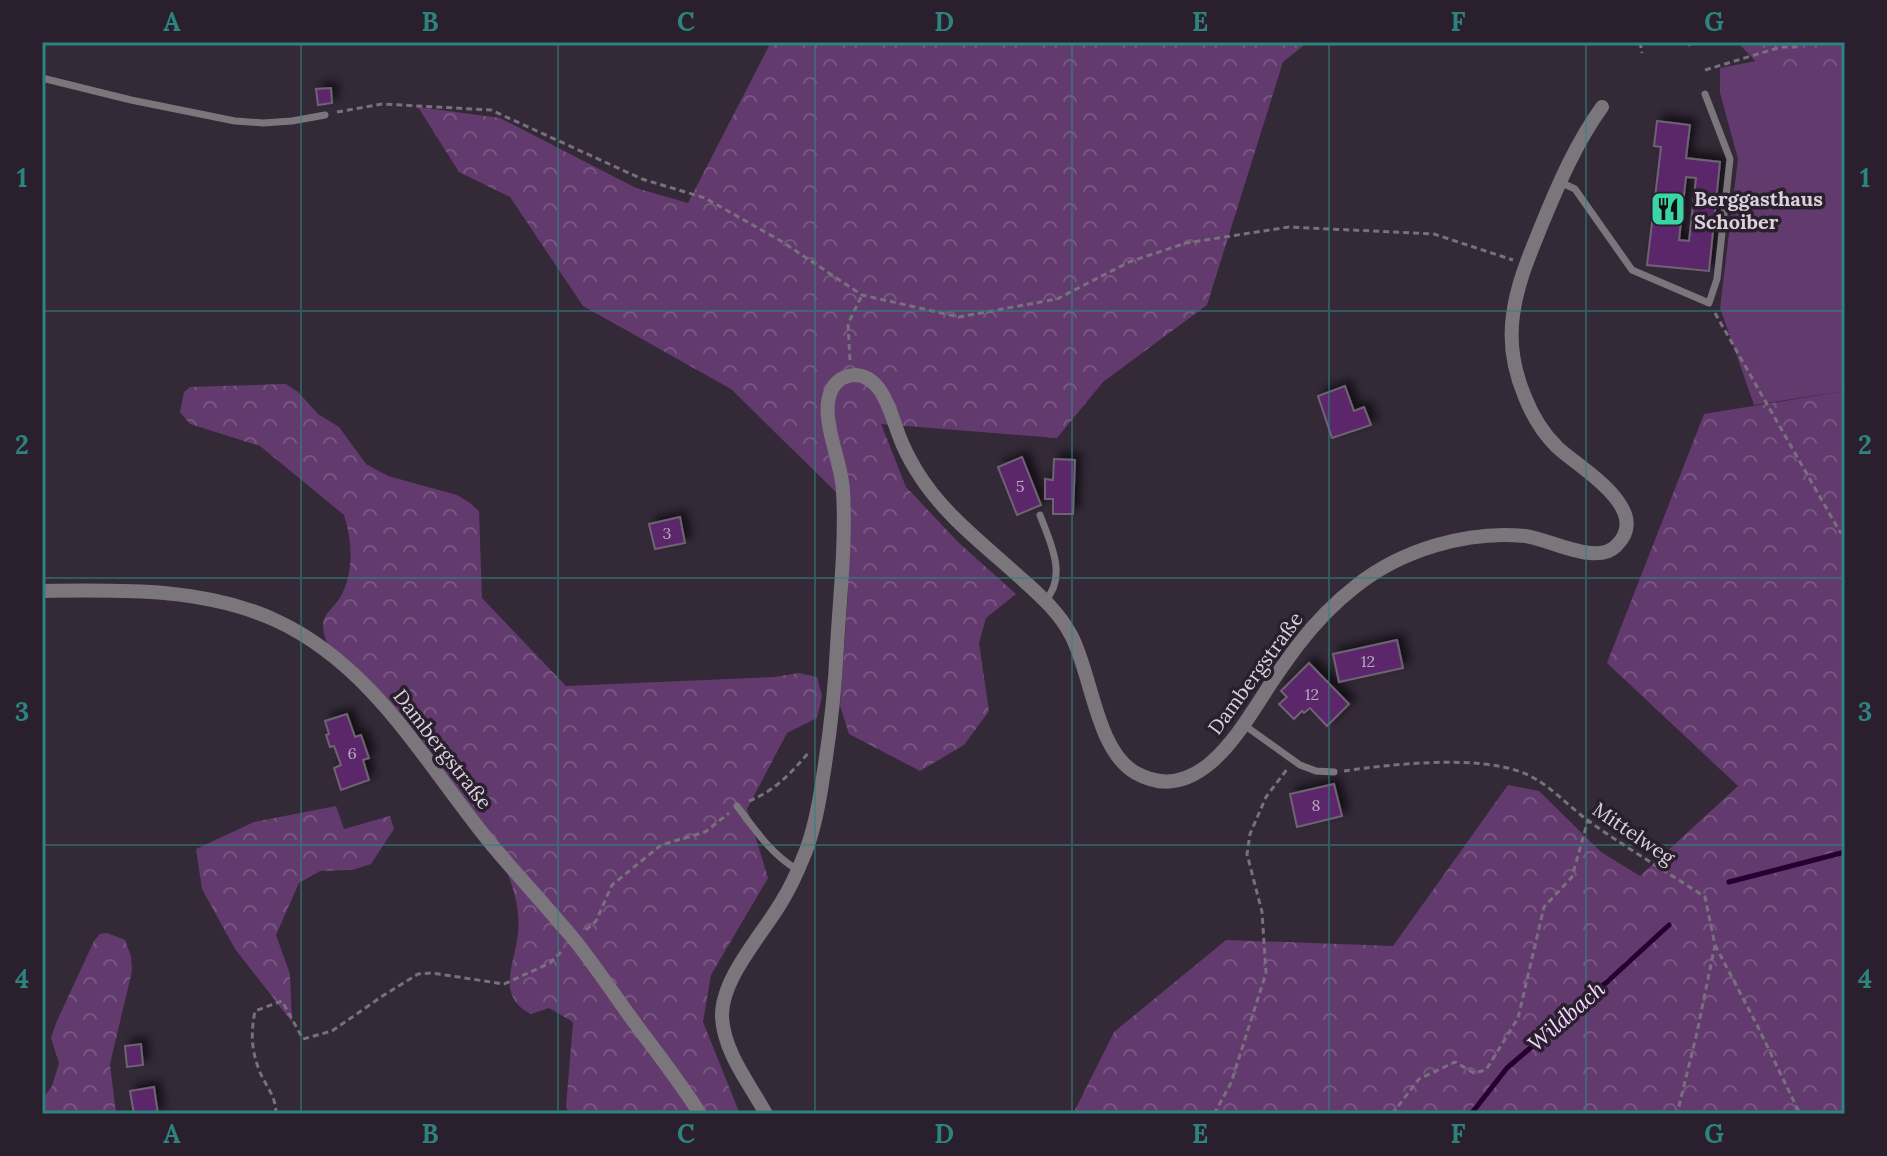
<svg xmlns="http://www.w3.org/2000/svg" width="1887" height="1156" viewBox="0 0 1887 1156" font-family="Lora,serif">
<style>
.grass{fill:#623a6e}
.forest{fill:url(#forest-crowns)}
.lines{fill:none;stroke-linecap:round;stroke-linejoin:round}
.stream{stroke:#260031;stroke-width:5}
.building{fill:#5b276b;stroke:#6e6372;stroke-width:2;fill-rule:evenodd;filter:url(#shadow)}
.path{stroke:#78707c;stroke-width:3;stroke-dasharray:6 4;stroke-linecap:butt}
.service{stroke:#7b757c;stroke-width:7}
.minor{stroke:#7b757c;stroke-width:14}
.grid{fill:none;stroke:#2d847e;stroke-width:2;stroke-opacity:0.55}
.labels{text-anchor:middle;dominant-baseline:central;stroke-width:7;stroke-linejoin:round;paint-order:stroke}
.number-label{font-size:16px;fill:#baa8c0}
.poi-label{font-size:20px;font-weight:bold;fill:#dad3dc;stroke:#291f2d;text-anchor:start}
.street-label{font-size:20px;fill:#dad3dc;stroke:#291f2d}
.water-label{font-size:22px;font-style:italic;fill:#f5d7ff;stroke:#291f2d}
.neatline{fill:none;stroke:#2d847e;stroke-width:3}
.grid-label{font-size:26px;text-anchor:middle;font-weight:bold;fill:#2d847e}
</style>
<defs>
<pattern id="forest-crowns" width="20" height="18" patternUnits="userSpaceOnUse" patternTransform="scale(2)"><rect width="20" height="18" fill="#623a6e"/><path d="M2 6a3 3 0 1 1 6 0M12 15a3 3 0 1 1 6 0" fill="none" stroke="#785682"/></pattern>
<filter id="shadow"><feDropShadow dx="6" dy="-6" stdDeviation="4" flood-color="#0009"/></filter>
</defs>
<rect width="100%" height="100%" fill="#332937"/>
<!-- grass -->
<path class="grass" d="M1756,61L1764,70H1845V391L1754,405L1720,308L1738,159L1720,93V68Z"/>
<!-- forest -->
<path class="forest" d="M771,42H1308L1283,62L1207,305L1103,382L1057,438L881,424L906,487L959,543L1016,594L986,618L979,643L989,711L964,745L920,771L849,734L840,706L848,593L846,502L731,389L583,306L510,197L459,172L418,107L500,118L636,188L688,203Z
M1845,42V70H1764L1738,43Z
M286,384L298,392L318,414L339,427L366,464L388,476L457,495L470,503L479,511L482,598L566,686L774,677L799,673L817,677L822,696L817,718L787,733L747,809L768,878L711,975L703,1022L740,1114H569L566,1107L573,1022L549,1008L531,1014C495,996 515,964 518,933C520,915 516,897 510,880C498,843 473,812 449,782C427,753 404,725 379,698C368,687 330,650 326,640C316,613 334,612 343,592C354,567 352,541 344,515L260,446L190,424L180,412L184,392L190,387Z
M1845,391V1114H1073L1114,1032L1226,940L1393,946L1508,785L1539,791L1601,852L1640,876L1738,786L1607,663L1704,414Z
M336,806L344,829L390,816L394,829L371,864L352,870L320,871L299,883L276,935L290,974L292,1022L235,949L202,889L196,849L254,822Z
M107,933L125,940L131,956L132,971L110,1064L116,1114H42V1100L52,1086L59,1063L51,1038L56,1023L94,941L100,934Z"/>
<g class="lines">
<!-- stream -->
<path class="stream" d="M1729,882L1845,852
M1471,1114L1507,1068L1608,981L1669,925"/>
</g>
<!-- building -->
<path class="building" d="M331,88L332,103L318,105L316,89Z
M1657,121L1690,125L1686,158L1720,162L1709,271L1647,265L1661,147L1654,146ZM1686,177L1696,178L1689,241L1679,240Z
M1345,386L1354,411L1364,407L1371,425L1332,438L1318,396Z
M1022,457L1041,505L1017,515L998,467Z
M1054,459L1075,460L1073,514H1053V499H1045V479L1053,480Z
M680,517L685,543L655,549L649,524Z
M1397,640L1403,668L1339,682L1333,654Z
M1309,663L1349,704L1327,726L1310,708L1304,713L1302,711L1294,719L1279,704L1287,697L1281,691Z
M347,714L355,737L361,735L369,758L363,760L369,780L341,790L334,768L341,765L334,746L330,747L326,735L329,734L325,721Z
M1334,784L1342,816L1297,827L1290,794Z
M141,1044L143,1065L127,1067L125,1046Z
M154,1087L158,1114H134L130,1091Z"/>
<g class="lines">
<!-- path -->
<path class="path" d="M1640,42L1642,53
M1688,45L1696,42
M1705,70L1781,47H1796L1806,42
M337,112L382,104L491,110L642,179L705,198L781,241L862,295L959,317L1057,299L1129,262L1186,243L1289,227L1434,234L1513,260
M1715,313L1840,532L1845,534
M850,360L848,324L862,295
M1344,771C1392,764 1476,755 1521,772C1546,781 1566,804 1586,819C1624,847 1666,871 1705,897L1715,945L1696,1037L1677,1114
M749,801C776,790 791,773 810,751
M586,930L596,921L612,885L661,845L705,832L729,813
M1715,945L1757,1025L1800,1114
M276,1114C276,1094 264,1085 258,1067C251,1047 251,1032 255,1011L282,1001L303,1039L332,1031L384,995L418,974L432,973L504,984L550,963L562,951
M1214,1114L1231,1083L1266,973L1262,912L1247,854L1250,834L1266,797L1288,768
M1392,1114L1419,1079L1455,1062L1474,1073L1486,1070L1518,1018L1544,907L1572,877L1588,820"/>
<!-- service -->
<path class="service" d="M42,78L131,100L235,121L263,123L292,121L325,115
M1560,182L1575,189L1632,270L1709,303L1717,279L1730,159L1705,94
M1040,515C1050,542 1068,576 1045,601
M1244,725L1300,765L1316,771L1334,772
M737,806C755,830 772,855 798,870"/>
<!-- minor -->
<path class="minor" d="M42,591C119,590 203,587 275,620C374,665 426,765 492,845C518,876 546,906 572,937C592,961 610,989 629,1015C653,1048 679,1080 700,1114
M766,1114C750,1084 724,1053 722,1017C721,978 763,934 782,901C790,888 797,873 803,858C814,833 819,805 823,777C830,734 835,690 837,646C840,595 846,542 843,491C842,463 822,423 829,397C832,385 840,376 854,375C884,375 891,417 900,438C904,449 910,460 916,470C943,515 986,546 1024,581C1042,597 1060,614 1071,635C1092,674 1096,751 1136,773C1195,806 1237,736 1264,694C1274,678 1286,661 1298,645C1315,623 1334,603 1356,586C1401,550 1468,530 1525,536C1550,539 1596,566 1616,546C1654,509 1579,468 1557,447C1543,433 1532,415 1525,397C1514,371 1509,343 1513,315C1517,283 1530,254 1542,224C1559,183 1576,143 1602,107"/>
</g>
<!-- grid -->
<path class="grid" d="M301,42V1114M558,42V1114M815,42V1114M1072,42V1114M1329,42V1114M1586,42V1114M42,311H1845M42,578H1845M42,845H1845"/>
<!-- icons -->
<defs>
<symbol id="restaurant-square" viewBox="-11 -11 22 22"><rect x="-9" y="-9" width="18" height="18" rx="4" fill="#3ad4a5" stroke="#291f2d"/><path d="M-5-6h1v4h1v-4h1v4h1v-4h1v5L-1.5 .5V6h-2V.5L-5-1ZM5-6V6H3V1.5H1.5Q1.5-4 5-6Z" fill="#111"/></symbol>
</defs>
<g fill-rule="evenodd">
<use href="#restaurant-square" x="1648" y="189" width="40" height="40"/>
</g>
<g class="labels">
<!-- number labels -->
<g class="number-label">
<text x="1020" y="486">5</text>
<text x="667" y="533">3</text>
<text x="1368" y="661">12</text>
<text x="1312" y="694">12</text>
<text x="352" y="753">6</text>
<text x="1316" y="805">8</text>
</g>
<!-- poi labels -->
<g class="poi-label">
<text x="1694" y="198">Berggasthaus<tspan x="1694" dy="23">Schoiber</tspan></text>
</g>
<!-- street labels -->
<g class="street-label">
<text transform="translate(1255 673) rotate(-54)">Dambergstraße</text>
<text transform="translate(443 749) rotate(52)">Dambergstraße</text>
<text transform="translate(1634 833) rotate(34)">Mittelweg</text>
</g>
<!-- water labels -->
<g class="water-label">
<text transform="translate(1566 1016) rotate(-41)">Wildbach</text>
</g>
</g>
<!-- border -->
<rect width="1887" height="1156" fill="none" stroke="#291f2d" stroke-width="88"/>
<rect x="44" y="44" width="1799" height="1068" class="neatline"/>
<g class="grid-label">
<text x="172" y="31">A</text>
<text x="430" y="31">B</text>
<text x="686" y="31">C</text>
<text x="944" y="31">D</text>
<text x="1200" y="31">E</text>
<text x="1458" y="31">F</text>
<text x="1714" y="31">G</text>
<text x="22" y="187">1</text>
<text x="1865" y="187">1</text>
<text x="22" y="454">2</text>
<text x="1865" y="454">2</text>
<text x="22" y="721">3</text>
<text x="1865" y="721">3</text>
<text x="22" y="988">4</text>
<text x="1865" y="988">4</text>
<text x="172" y="1143">A</text>
<text x="430" y="1143">B</text>
<text x="686" y="1143">C</text>
<text x="944" y="1143">D</text>
<text x="1200" y="1143">E</text>
<text x="1458" y="1143">F</text>
<text x="1714" y="1143">G</text>
</g>
</svg>
